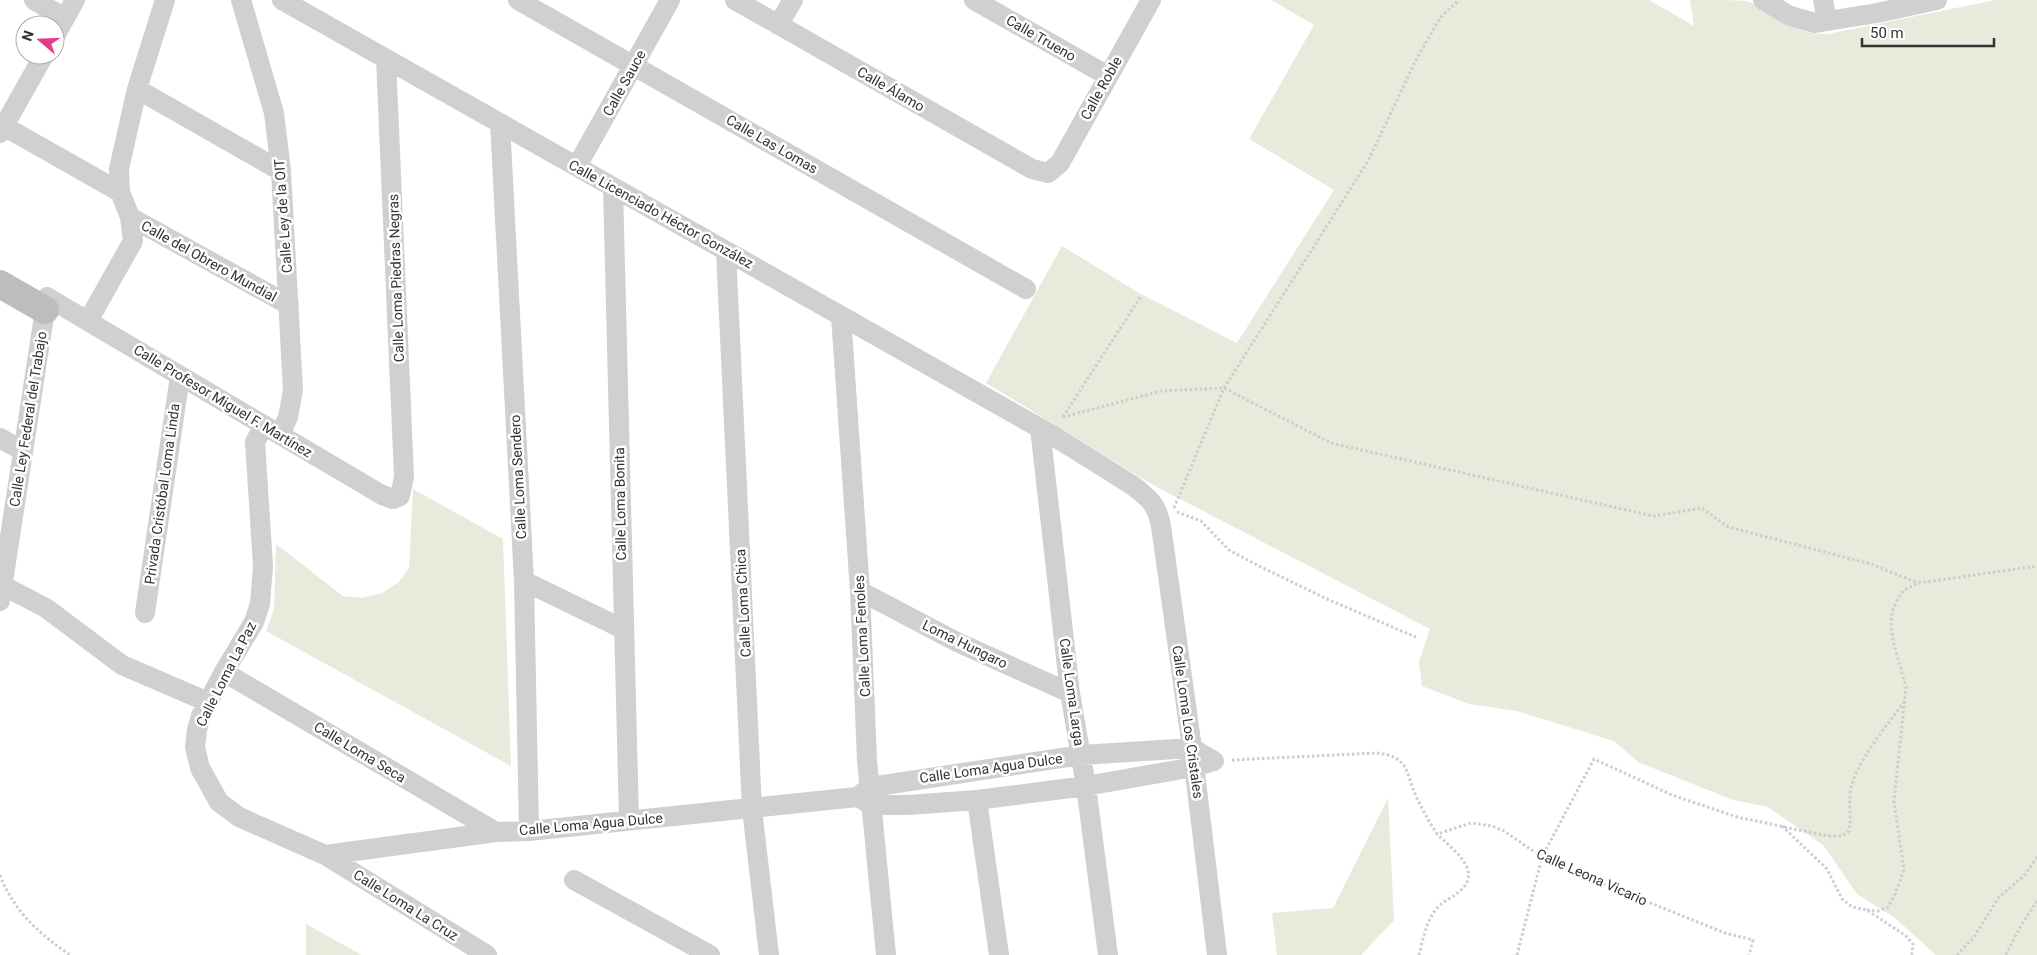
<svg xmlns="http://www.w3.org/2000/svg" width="2037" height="955" viewBox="0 0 2037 955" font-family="Roboto,sans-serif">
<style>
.green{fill:#e9eadc}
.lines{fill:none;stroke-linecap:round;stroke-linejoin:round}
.path{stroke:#cdcdcd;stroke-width:3;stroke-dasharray:2.5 2.5;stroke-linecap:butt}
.street{stroke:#d0d0d0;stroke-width:20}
.secondary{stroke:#bdbdbd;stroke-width:28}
.labels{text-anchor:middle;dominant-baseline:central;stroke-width:5;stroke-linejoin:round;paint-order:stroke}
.street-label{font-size:14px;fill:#333;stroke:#fff}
</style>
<rect width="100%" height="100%" fill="#fff"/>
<!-- green -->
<path class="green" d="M1271,0H1649L1694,26L1690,0C1702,0 1738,0 1747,1C1779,14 1790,35 1828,34L1995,0H2037V955H1936L1895,918L1857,894L1824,846L1768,807L1733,800L1638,762L1614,741L1517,711L1469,704L1422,686L1419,662L1430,629L1153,485L986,383L1062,246L1139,293L1237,343L1334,190L1249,139L1314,25Z
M413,489L503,539L511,766L266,631L274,609L276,544L343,596L362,598L382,593L399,582L409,568Z
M1388,798L1394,920L1361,955H1277L1272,913L1333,908Z
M306,924L362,955H306Z"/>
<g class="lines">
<!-- path -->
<path class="path" d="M1063,417L1161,391L1224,388L1331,443L1653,516L1702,508L1728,527L1871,564L1918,583
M1063,417L1141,296
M1174,508L1224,388L1368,161L1416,60L1440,18L1459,0
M1177,512L1201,521L1229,550L1257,565L1327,599L1418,638
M1232,760L1377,753C1410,757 1405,772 1416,796C1422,809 1429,822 1437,834L1471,823L1492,826L1504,831L1542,857L1581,875L1725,933L1753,940L1749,955
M1782,826L1827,869L1842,899L1852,907L1867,910L1906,936L1913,944L1912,955
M0,875C13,910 39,934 70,955
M1867,910L1878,911L1888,907L1894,897L1904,870L1894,801L1906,687L1893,641L1891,624L1892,612L1897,600L1904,590L1918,583L2037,566
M1419,955C1423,940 1426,921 1437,908C1444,900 1454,897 1461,890C1483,870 1451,848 1437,834
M1517,955L1542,857L1594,759L1672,795L1737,817L1828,836H1842L1849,831C1852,816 1848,802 1851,788C1857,761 1888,724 1905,701
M1957,955L1974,937L1999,897L2024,876L2037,857
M2006,955L2019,929L2037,901"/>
<!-- street -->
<path class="street" d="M34,0L65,18
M241,0L274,113L281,171L293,390L288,417L280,435
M282,0L1052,435L1132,485C1149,498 1157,504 1161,526L1192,748L1217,955
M518,0L1026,289
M735,0L1032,169L1048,173L1060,163L1151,0
M974,0L1108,76
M1763,0L1790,16L1815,23L1877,13L1937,0
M1823,0L1827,21
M778,25L793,0
M55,36L75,0
M137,89L281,171
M500,123L524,581L529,831
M0,124L120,192
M0,133L44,55
M577,166L670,0
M613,187L629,820
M130,217L289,305
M726,251L752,809L769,955
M841,316L860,591L867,760L886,955
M88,321L133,241L130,217L120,192L119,169L137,89L165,0
M264,425L255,442L263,566L260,604L254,622L224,672L201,716L197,730L195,747L200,768L219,802L239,817L325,855L487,955
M1040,428L1070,693L1086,786L1108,955
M0,438L23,451
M524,581L623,629
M0,584L46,608L122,665L208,702
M860,591L957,642L1070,693
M0,601L47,297L382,495L393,499L400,496L404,477L386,59
M145,613L180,376
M224,672L496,832
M859,798L870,804L878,805H908L977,800L1086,786L1183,769L1208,763
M977,800L999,955
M325,855L496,832L529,831L857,797L869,788L877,786L1081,755L1192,748L1214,761
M574,880L710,955"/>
<!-- secondary -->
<path class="secondary" d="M0,284L45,310"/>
</g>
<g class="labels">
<!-- street labels -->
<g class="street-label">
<text transform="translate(1041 38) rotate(30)">Calle Trueno</text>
<text transform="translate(624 83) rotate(-61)">Calle Sauce</text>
<text transform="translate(1101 88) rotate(-61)">Calle Roble</text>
<text transform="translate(891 89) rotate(30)">Calle Álamo</text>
<text transform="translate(772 144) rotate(30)">Calle Las Lomas</text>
<text transform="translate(661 214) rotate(29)">Calle Licenciado Héctor González</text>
<text transform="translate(283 216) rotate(-94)">Calle Ley de la OIT</text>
<text transform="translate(209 261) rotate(29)">Calle del Obrero Mundial</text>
<text transform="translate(396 278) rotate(-92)">Calle Loma Piedras Negras</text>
<text transform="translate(223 401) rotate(31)">Calle Profesor Miguel F. Martínez</text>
<text transform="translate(28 419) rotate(-81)">Calle Ley Federal del Trabajo</text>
<text transform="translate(518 477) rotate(-93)">Calle Loma Sendero</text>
<text transform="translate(162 494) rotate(-82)">Privada Cristóbal Loma Linda</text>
<text transform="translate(620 504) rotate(-91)">Calle Loma Bonita</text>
<text transform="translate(743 603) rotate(-93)">Calle Loma Chica</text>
<text transform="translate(862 636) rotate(-93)">Calle Loma Fenoles</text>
<text transform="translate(965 644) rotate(26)">Loma Hungaro</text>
<text transform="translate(226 674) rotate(-63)">Calle Loma La Paz</text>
<text transform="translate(1072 692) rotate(82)">Calle Loma Larga</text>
<text transform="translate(1188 722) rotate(82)">Calle Loma Los Cristales</text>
<text transform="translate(360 752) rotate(31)">Calle Loma Seca</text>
<text transform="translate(991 768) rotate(-8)">Calle Loma Agua Dulce</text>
<text transform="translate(591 824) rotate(-5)">Calle Loma Agua Dulce</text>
<text transform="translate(1592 877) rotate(24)">Calle Leona Vicario</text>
<text transform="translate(406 905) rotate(32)">Calle Loma La Cruz</text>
</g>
</g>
<!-- north arrow -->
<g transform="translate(40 40) rotate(289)"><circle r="24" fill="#ffffff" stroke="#adadad"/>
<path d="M0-4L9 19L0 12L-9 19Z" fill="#e23d8b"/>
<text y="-8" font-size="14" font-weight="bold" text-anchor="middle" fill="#333333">N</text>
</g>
<!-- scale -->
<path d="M1862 38v8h132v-8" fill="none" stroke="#333333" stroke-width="2.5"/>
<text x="1870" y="38" font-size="15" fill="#333333" stroke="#ffffff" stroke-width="4" paint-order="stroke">50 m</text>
</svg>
